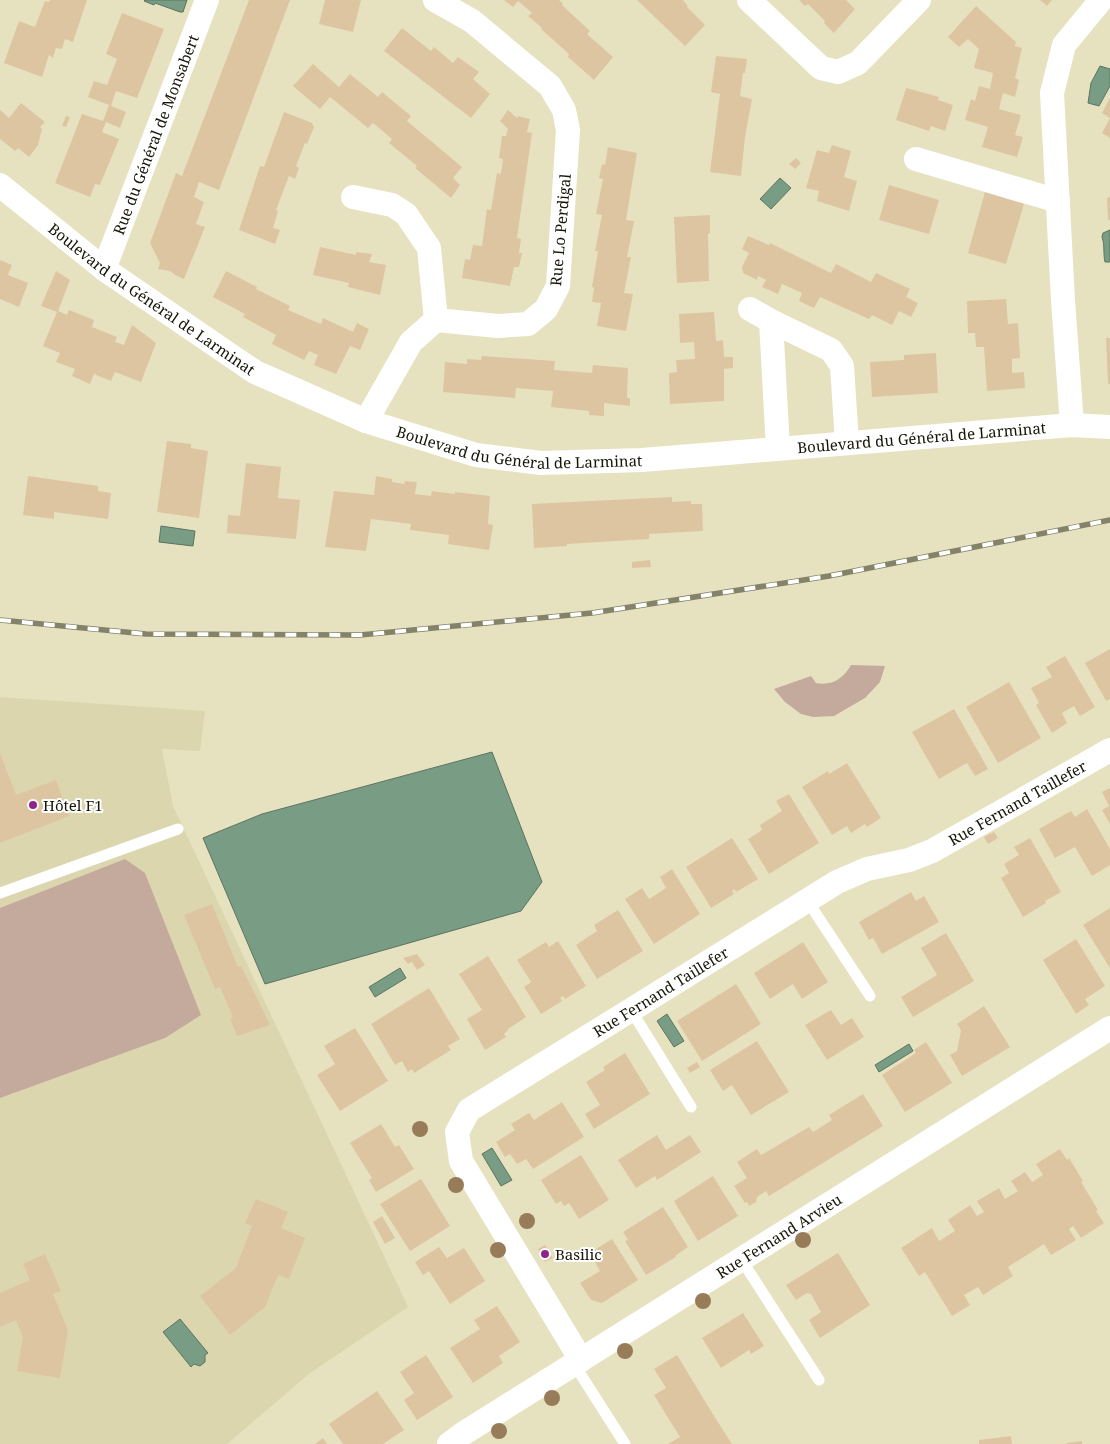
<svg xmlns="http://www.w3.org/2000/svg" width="1110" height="1444" viewBox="0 0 1110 1444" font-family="'Noto Serif',serif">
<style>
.built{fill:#dbd6ae}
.green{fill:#c4aa9c}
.water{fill:#799d84;stroke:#5b745f}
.building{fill:#dec5a2}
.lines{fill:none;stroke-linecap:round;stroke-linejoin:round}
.lane{stroke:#fff;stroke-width:11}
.street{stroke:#fff;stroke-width:24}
.rail-casing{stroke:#848269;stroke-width:5.5}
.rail{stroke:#fff;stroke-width:4;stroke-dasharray:11;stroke-linecap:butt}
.tree{fill:#987b59}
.poi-dot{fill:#8f2488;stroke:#fff;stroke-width:2}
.labels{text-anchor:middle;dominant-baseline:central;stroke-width:4;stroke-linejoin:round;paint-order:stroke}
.street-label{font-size:15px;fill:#161508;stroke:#fff}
.poi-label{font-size:15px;fill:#161508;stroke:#fff;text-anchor:start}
</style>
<rect width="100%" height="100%" fill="#e6e2c0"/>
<!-- built -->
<path class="built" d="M0,697L205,711L200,751L162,749L173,806L408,1307L310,1373L227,1444H0Z"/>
<!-- green -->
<path class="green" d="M851,665L885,666L880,682L865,698L834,716L813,717L801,714L785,702L774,689L811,676L816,683C832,686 843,679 851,665Z
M125,859L145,873L201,1015L165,1038L0,1098V908Z"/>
<!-- water -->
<path class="water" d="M145,0H187L183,12H180L155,3L154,5L144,1Z
M1100,66L1110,69V86L1099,106L1088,103L1091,83Z
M780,178L791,188L771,209L760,199Z
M1110,230V262H1105C1103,253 1105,246 1102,237L1103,233Z
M161,526L195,531L193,546L159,542Z
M492,752L542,882L521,911L265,984L203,838L262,814Z
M400,968L406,978L375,997L369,987Z
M667,1014L684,1041L674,1047L657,1021Z
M909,1044L913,1051L879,1072L875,1065Z
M492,1148L512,1180L501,1186L482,1154Z
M180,1319L208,1353L205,1355V1362L200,1366L194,1364L191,1367L163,1332Z"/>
<!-- building -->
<path class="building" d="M50,0H87L73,42L65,39L62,49L56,48L53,58L49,55L42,77L4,63L19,21L35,27L45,1L49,2Z
M249,0H290L219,190L199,182L194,197L204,202L196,224L205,227L184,279L175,275L170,271L158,269L160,263L150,243L176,173L182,176Z
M325,0H361L353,32L319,24Z
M504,0H559L563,4L562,5L590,31L587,34L613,57L594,80L568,57L569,54L541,29L542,28L528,16L532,13L518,1L513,7Z
M637,0H683L688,6L687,7L705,25L685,46Z
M799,0H846L855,9L834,33L824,23L825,21L808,4L805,6Z
M1040,0H1052L1047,6Z
M976,6L1016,42L1015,46L1022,48L1015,78L1019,80L1015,97L1003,93L999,109L1021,115L1015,135L1023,137L1017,157L982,147L988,127L965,120L971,99L975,101L979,86L990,89L993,73L974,68L979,49L968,39L959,47L948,37Z
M122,13L164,29L137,98L116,91L111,106L126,112L120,128L106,122L102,132L119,139L100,185L95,184L90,197L55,183L82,114L103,121L109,105L88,97L94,81L107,85L117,59L106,54Z
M402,28L431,51L434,47L453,63L458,57L479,72L473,79L490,94L471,118L384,51Z
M716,56L747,59L745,73H743L740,96L752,99L745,137L741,176L710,172L720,94L711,92Z
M313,64L339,87L350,74L378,97L382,92L411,116L407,121L462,167L453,178L460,185L451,198L415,168L417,166L389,143L392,139L373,123L368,128L330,97L320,109L293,86Z
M906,88L939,97L938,100L953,105L945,131L931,126L929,131L896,120Z
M1110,98V138L1102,133L1110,118L1102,113Z
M21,103L45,122L40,127L42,129L38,145L29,157L18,148L15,151L0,139V110L9,118Z
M508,110L517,118L518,116L530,119L527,132L532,133L517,238L521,239L519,253H522L519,267H514L510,286L462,278L465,259L470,260L473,245L482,246L487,209L491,210L497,173L501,174L503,159L499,158L502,136H506L508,129L500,121Z
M284,112L312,123L314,127L307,144L305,143L296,166L299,168L295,179L289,176L276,210L278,211L273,228L280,230L275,244L239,230L260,166L264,167Z
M66,116L70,117L66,127L62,126Z
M832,145L851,151L844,177L857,181L849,211L817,201L819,191L806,188L817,150L829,153Z
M608,147L637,153L626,220L634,221L627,257H631L624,293L633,294L626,331L597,326L601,303L592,302L594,288L592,287L598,251H595L602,215L596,214L603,179L599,178L602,164L605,165Z
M796,158L801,163L795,169L789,164Z
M889,185L939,200L929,234L879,220Z
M985,192L1024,204L1006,264L968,253Z
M1110,197V220H1108L1107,198Z
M710,215V233L708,234L709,281L677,283L674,217Z
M748,236L769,245L770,243L831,273L836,264L871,282L876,273L910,289L906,297L918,303L911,317L899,311L892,325L872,315L869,319L820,297L814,308L799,301L802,293L782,284L778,294L762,287L766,280L758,276L757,280L743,273L742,267L749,253L742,249Z
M320,247L356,255V252L372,254L369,262L386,265L380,295L348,287L349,283L313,275Z
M0,260L12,265L8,275L28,283L19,307L0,299Z
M56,271L70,280L58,311L67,315L69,310L94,320L92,327L117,337L115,342L124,345L132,325L156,343L141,382L115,372L111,381L94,374L90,384L72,376L75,369L56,362L60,353L43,346L57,312L41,306Z
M226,271L257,287L256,289L290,306L288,310L321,324L323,318L353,332L357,323L369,329L360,350L350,346L336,374L314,365L318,355L309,351L304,360L272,344L276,335L243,317L245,314L213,297Z
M1006,299L1008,324L1018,323L1020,358L1012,359V373L1024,372L1025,388L987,391L984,347H976L975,333H968L967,301Z
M714,312L716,341L723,340L724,357H733V368L724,369V401L670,404L669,373L677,372L676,360L695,359L694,342L680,343L679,314Z
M1106,338H1110V384H1108Z
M936,353L938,393L872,397L870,362L904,360V355Z
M482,356L555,361L554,370L592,373L593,365L628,368L627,398H630V406L604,403V416L589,415V411L551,407L553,391L516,388L515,398L443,392L445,362L467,364V359L481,360Z
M167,441L191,444V448L208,451L199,518L157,512Z
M246,463L281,467L278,498L300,500L296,539L227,533L228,515L240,516Z
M28,476L98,486V491L111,493L108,519L54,512V519L23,515Z
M376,476L392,479V482L404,484L405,481L417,482L415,494L431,496L432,491L455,494V492L490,496L488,524L493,525L489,550L448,544L449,535L410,530L411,524L371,519L366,551L325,547L334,491L374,495Z
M672,497V502L691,501V504H702L703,531L649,534V539L567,544V546L534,548L532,504Z
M650,560L651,567L632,568V562Z
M1110,649V699L1106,701L1085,663Z
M1065,656L1095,707L1080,716L1074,706L1062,713L1067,723L1052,733L1036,705L1039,703L1031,688L1052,677L1046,667Z
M1009,682L1041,738L998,763L966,707Z
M954,709L988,769L975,776L967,763L939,779L912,732Z
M0,753L16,795L56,780L69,816L0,843Z
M847,763L881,818L867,827L865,824L851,833L847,826L832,835L802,787L828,771L829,774Z
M1110,788V824L1102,810L1109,806L1102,792Z
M789,794L819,843L769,874L748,839L762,830L760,825L782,811L776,801Z
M1087,809L1110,849V865L1092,876L1075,847L1055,858L1039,829L1071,811L1075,817Z
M994,832L998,838L988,844L984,837Z
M732,838L758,879L736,892L734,889L732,891L734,894L711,908L686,867Z
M1030,838L1061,892L1045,901L1046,903L1023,917L1001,878L1009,873L1004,864L1019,855L1014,847Z
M672,869L700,914L654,944L625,899L642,888L649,899L666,888L660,877Z
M911,892L916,901L924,896L939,922L882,954L873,938L869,940L859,922Z
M212,904L238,967L241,966L270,1025L237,1036L230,1019L233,1017L220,987L215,989L184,915Z
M1110,908V968L1083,925Z
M618,910L643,951L597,979L576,945L597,931L594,925Z
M946,933L974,981L913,1017L901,997L937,975L921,948Z
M1076,939L1105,986L1085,999L1089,1005L1076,1014L1043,960Z
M558,941L586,986L565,999L563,996L560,998L562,1001L541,1014L524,987L531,982L517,960L546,942L549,947Z
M803,942L828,982L802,999L793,984L770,999L754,973Z
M417,954L425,965L417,970L412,962L408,964L403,958Z
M488,956L526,1017L508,1029V1030L504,1034L506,1037L485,1050L467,1019L482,1010L459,974Z
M736,984L761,1024L702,1061L677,1021Z
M429,988L460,1039L448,1046L451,1050L414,1073L412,1069L408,1072L402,1061L395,1065L371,1024Z
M984,1006L1010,1047L962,1076L950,1055L957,1051L961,1030L957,1024Z
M831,1010L841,1025L852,1018L864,1037L827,1060L805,1025Z
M355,1028L388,1081L340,1111L317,1075L335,1064L324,1046Z
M757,1041L789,1092L751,1115L732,1085L723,1091L710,1070Z
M926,1042L952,1083L905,1112L882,1075L916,1053L914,1050Z
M625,1053L650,1094L594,1129L585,1114L600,1105L586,1082L605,1070L603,1067Z
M697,1062L700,1067L690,1073L687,1068Z
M863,1094L883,1126L769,1196L766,1191L757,1197L756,1202L749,1206L747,1202L745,1203L734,1186L747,1178L737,1162L757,1149L761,1155L809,1127L813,1132L832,1120L829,1115Z
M562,1102L584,1137L533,1169L526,1159L517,1164L510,1154L505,1157L496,1142L515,1130L511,1124L529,1113L534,1120Z
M381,1124L395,1147L399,1145L414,1169L376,1192L369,1180L372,1178L350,1143Z
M657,1135L666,1150L690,1135L701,1152L657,1180L655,1176L636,1188L618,1160Z
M1060,1149L1067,1160L1069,1158L1083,1181L1081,1182L1098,1210L1096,1211L1104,1223L1081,1238L1073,1226L1069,1229L1076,1240L1051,1255L1044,1244L1008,1267L1013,1276L983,1295L978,1287L964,1295L970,1305L952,1316L925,1272L919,1276L901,1248L932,1228L939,1241L955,1231L948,1220L970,1205L977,1216L984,1212L977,1201L999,1188L1005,1199L1018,1191L1011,1181L1025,1172L1032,1182L1043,1175L1036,1164Z
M581,1155L609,1200L579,1219L569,1203L564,1206L561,1201L556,1204L541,1180Z
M713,1176L738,1216L698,1241L674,1201Z
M421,1179L450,1226L410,1251L380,1204Z
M256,1199L288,1212L281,1228L305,1238L289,1279L278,1275L265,1307L230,1335L200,1296L236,1268L252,1226L245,1223Z
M663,1207L688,1247L675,1256L676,1257L646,1275L625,1241L628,1240L623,1232Z
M382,1216L395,1238L385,1244L373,1222Z
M612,1239L638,1280L602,1303L591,1300L580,1283L600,1271L590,1253Z
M545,1245L553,1258L545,1262L538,1249Z
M439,1247L447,1258L464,1248L485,1281L450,1304L429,1271L423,1275L415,1262Z
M838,1253L870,1305L820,1338L809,1320L821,1312L811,1294L807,1293L796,1300L786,1285Z
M45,1254L61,1291L53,1294L68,1330L60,1378L17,1371L23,1337L16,1320L0,1327V1293L30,1280L23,1264Z
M497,1306L520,1342L499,1356L503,1363L473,1383L450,1348L480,1329L474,1320Z
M743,1313L764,1346L751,1354L749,1350L721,1368L702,1338Z
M426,1355L453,1397L417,1420L404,1400L414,1393L400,1372Z
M677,1355L714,1416L732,1444H668L680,1437L654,1395L666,1388L654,1369Z
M377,1391L404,1430L383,1444H343L329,1424Z
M1011,1436L1012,1444H979V1440Z
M323,1438L327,1444H315Z
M1082,1441V1444H1067V1443Z"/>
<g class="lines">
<!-- lane -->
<path class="lane" d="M0,893L178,829
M807,900L870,996
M631,1010L691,1107
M741,1259L819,1380
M574,1364L625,1444"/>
<!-- street -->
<g class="street">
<path d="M749,0L821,68L838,72L858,63L919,0"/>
<path d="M916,159L1058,201"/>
<path id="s1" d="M0,185L104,269L255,372L366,421L476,455L541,463L642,460L1072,425L1110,427"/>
<path d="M353,197L392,205L406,214L429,248L436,320"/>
<path id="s2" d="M104,269L207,0"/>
<path d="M750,309L771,321L831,350L842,366L847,443"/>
<path d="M771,321L778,449"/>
<path d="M366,421L411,342L436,320L498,326L528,324L546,309L558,286L568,130L564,110L550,86L472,21L435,0"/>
<path d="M1072,425L1063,300L1052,93L1064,45L1101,0"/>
<path id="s3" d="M581,1360L461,1161L457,1132L469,1110L631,1010L837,882L867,869L909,860L932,851L1110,750"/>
<path id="s4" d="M449,1444L461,1435L1110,1028"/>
</g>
<defs>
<path id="rail" d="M0,620L146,634L360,635L592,613L829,576L1110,520"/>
</defs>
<!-- rail casing -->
<use href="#rail" class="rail-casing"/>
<!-- rail -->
<use href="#rail" class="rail"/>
</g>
<!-- trees -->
<g class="tree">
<circle cx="420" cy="1129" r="8"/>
<circle cx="456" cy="1185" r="8"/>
<circle cx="527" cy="1221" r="8"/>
<circle cx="803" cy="1240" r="8"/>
<circle cx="498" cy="1250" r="8"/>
<circle cx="703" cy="1301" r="8"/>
<circle cx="625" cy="1351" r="8"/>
<circle cx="552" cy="1398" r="8"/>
<circle cx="499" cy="1431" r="8"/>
</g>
<!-- markers -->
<g class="poi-dot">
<circle cx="33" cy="805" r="5"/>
<circle cx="545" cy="1254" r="5"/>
</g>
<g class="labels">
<!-- street labels -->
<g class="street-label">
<text stroke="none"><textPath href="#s2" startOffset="144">Rue du Général de Monsabert</textPath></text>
<text transform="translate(560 230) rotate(-85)">Rue Lo Perdigal</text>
<text stroke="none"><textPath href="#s1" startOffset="190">Boulevard du Général de Larminat</textPath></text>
<text stroke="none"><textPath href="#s1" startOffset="1000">Boulevard du Général de Larminat</textPath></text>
<text stroke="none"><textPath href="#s1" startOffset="595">Boulevard du Général de Larminat</textPath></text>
<text stroke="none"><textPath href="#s3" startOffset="918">Rue Fernand Taillefer</textPath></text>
<text stroke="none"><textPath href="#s3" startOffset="512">Rue Fernand Taillefer</textPath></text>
<text stroke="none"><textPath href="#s4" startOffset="390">Rue Fernand Arvieu</textPath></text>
</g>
<!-- poi labels -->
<g class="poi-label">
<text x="43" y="805">Hôtel F1</text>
<text x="555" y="1254">Basilic</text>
</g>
</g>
</svg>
